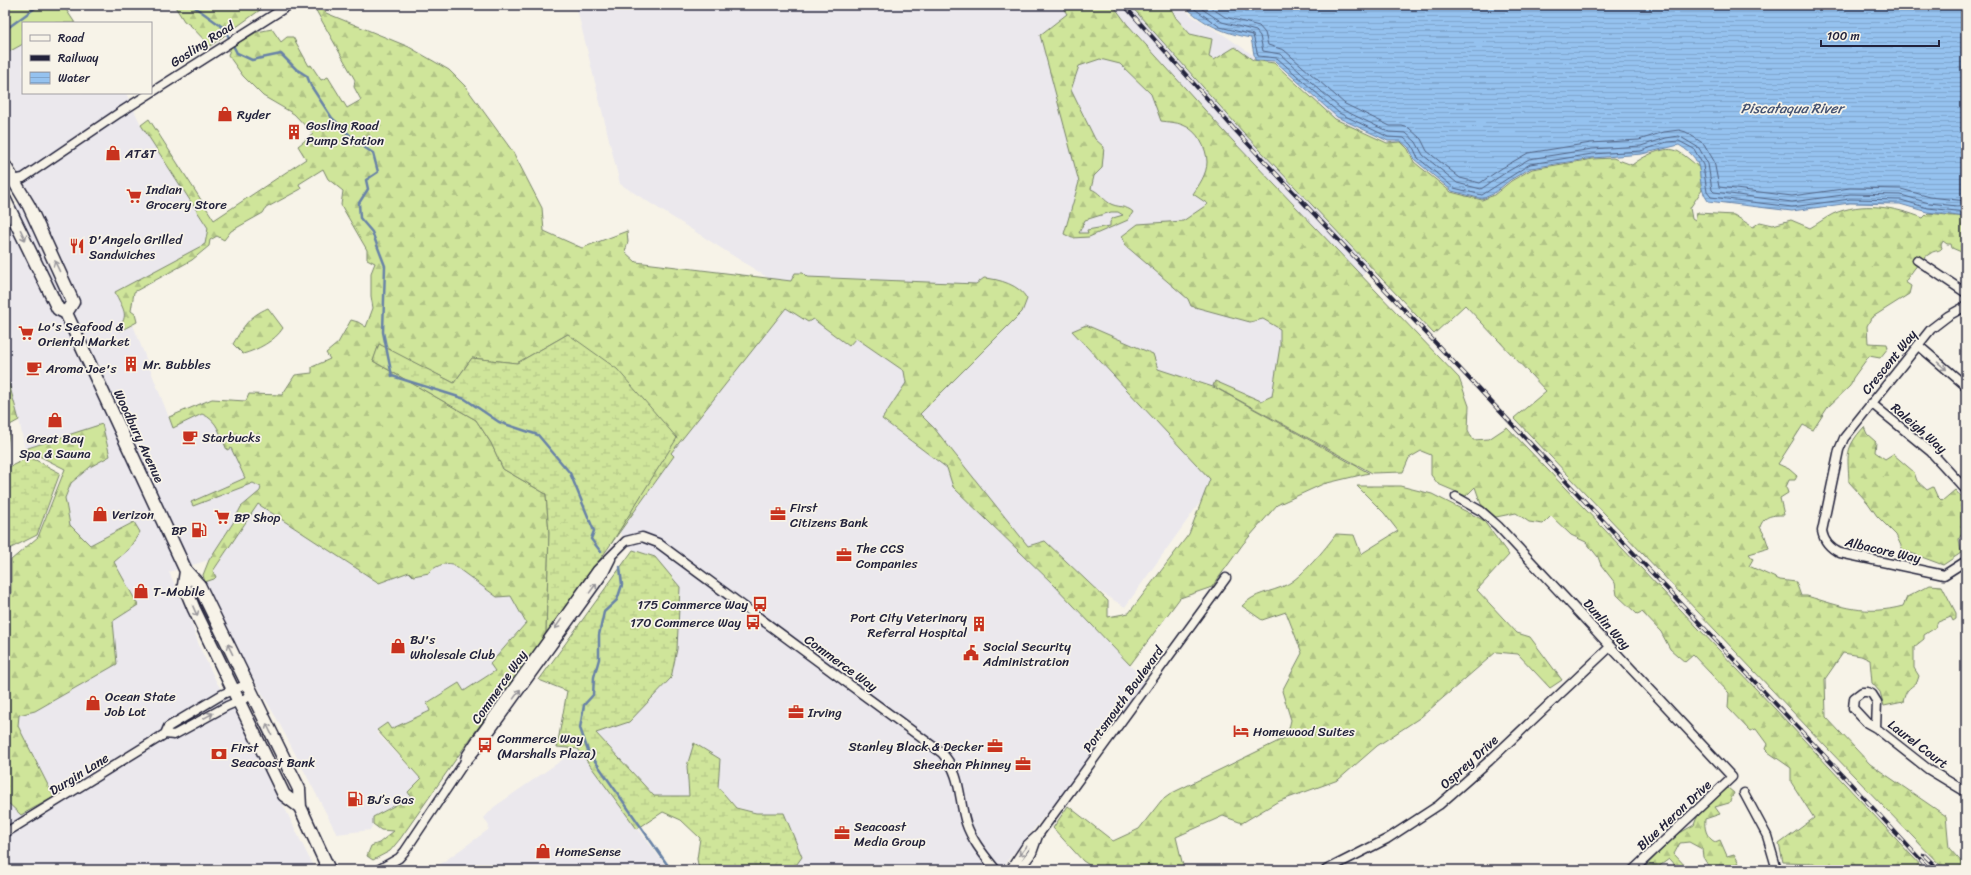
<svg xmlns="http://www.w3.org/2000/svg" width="1971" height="875" viewBox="0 0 1971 875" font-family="Sriracha,sans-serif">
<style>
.built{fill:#ebe8ed}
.grass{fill:#cfe59a;stroke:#78846a}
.forest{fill:url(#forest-firs);stroke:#78846a;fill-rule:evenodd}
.wetland{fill:url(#wetland-marsh);stroke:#78846a}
.water{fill:url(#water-rules);stroke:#6782a7}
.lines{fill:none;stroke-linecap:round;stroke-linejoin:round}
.shore{stroke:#506283;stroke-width:1}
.stream{stroke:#6782a7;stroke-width:2.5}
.street-casing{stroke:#22223b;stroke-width:11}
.secondary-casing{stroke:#22223b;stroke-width:15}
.street{stroke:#f7f3e8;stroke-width:8}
.secondary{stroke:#f7f3e8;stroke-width:12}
.rail-casing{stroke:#22223b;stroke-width:4}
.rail{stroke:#f7f3e8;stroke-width:2.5;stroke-dasharray:8;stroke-linecap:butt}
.oneway{stroke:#97959a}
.labels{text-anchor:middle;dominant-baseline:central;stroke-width:3.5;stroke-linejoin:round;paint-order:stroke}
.street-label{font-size:13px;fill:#22223b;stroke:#f7f3e8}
.poi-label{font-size:13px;fill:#22223b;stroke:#f7f3e8;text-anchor:start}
.water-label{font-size:14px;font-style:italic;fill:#445271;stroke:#f7f3e8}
</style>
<defs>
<pattern id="forest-firs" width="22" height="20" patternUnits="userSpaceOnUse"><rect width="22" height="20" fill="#cfe59a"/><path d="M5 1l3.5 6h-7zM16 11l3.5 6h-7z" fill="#b1c486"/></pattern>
<pattern id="wetland-marsh" width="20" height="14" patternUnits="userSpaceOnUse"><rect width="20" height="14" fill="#cfe59a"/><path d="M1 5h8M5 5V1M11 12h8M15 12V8" fill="none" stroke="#b1c486"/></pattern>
<pattern id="water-rules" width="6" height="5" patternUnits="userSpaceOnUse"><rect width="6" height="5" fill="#95c2ef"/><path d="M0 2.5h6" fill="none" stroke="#80a6ce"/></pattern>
</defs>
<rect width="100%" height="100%" fill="#f7f3e8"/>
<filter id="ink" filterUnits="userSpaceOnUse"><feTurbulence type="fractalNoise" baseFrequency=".025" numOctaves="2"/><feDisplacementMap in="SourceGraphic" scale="8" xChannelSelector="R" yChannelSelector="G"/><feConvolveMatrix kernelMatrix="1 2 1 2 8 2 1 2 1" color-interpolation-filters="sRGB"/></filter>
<g filter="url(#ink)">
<!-- built -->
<path class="built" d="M576,5H1180L1192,16L1224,35L1432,179L1125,607L1025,546L909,413L929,380L620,184Z
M23,44V93H126L141,125L208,228L205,244L115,292L126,315L124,322L118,329L120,331L133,325L173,428L202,414L211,418L217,425L227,449L231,447L245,478L192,502L253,483L261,487L260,491L241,507L233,523L209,560L169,572L189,616L200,648L217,683L242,720L315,870H5V800L7,804L54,797L18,726L19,715L35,711L117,664L113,621L138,605L114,562L128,550L133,522L90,545L70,525L65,498L71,483L90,467L110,456L102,424L25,449L19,420L5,369V211L32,197L5,149V54Z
M786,308L808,322L813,319L849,346L856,338L905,371L906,383L882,419L947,468L953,487L1054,585L1145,681L1066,790L1008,860L1002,870H783L786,866L784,813H756L736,807L718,787L687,766L689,796H654L596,733L629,722L655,557L633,550L619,532L674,456L670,453Z
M258,504L379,583L409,572L413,576L429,573L431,570L446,563L452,564L497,597L511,596L526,623L490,664L495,671L464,691L459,683L427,703L430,711L391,729L383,725L377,730V733L421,779L408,791L411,797L373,817V824L370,830L337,834L277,719L233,645L205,582L214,579L213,572Z
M578,749L669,870H432L488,830L489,826L484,818L494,807Z"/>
<!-- grass -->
<path class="grass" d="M5,5H63L75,23H23V44L5,54Z"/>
<!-- forest -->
<path class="forest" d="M174,5H267L210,46L190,25L184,21Z
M313,5H319L326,13L409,47L449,70L465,86L513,152L542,208L544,231L582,248L627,231L628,242L625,252L636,262L791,281L795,273H803L807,277L976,284L984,278C999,279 1020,285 1027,299L1022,312L920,414L934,428L1028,546L1045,541L1108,601V617L1129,613L1189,534L1210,479L1072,331L1086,325L1153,354L1158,369L1216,388L1369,473L1323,484L1277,505L1243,544L1212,587L1180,598L1130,665L1054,585L953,487L947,468L882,419L906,383L904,371L856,338L849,346L813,319L808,322L786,308L671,453L674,456L611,544L676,438L568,334L517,363L472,358L454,383L379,345L373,361L476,420L491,443L503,469L546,494L549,533L546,635L475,732L400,839L390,851L373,860L367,856L371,846L379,843L394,831L381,830L373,824V817L411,797L408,792L421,779L377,730L387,723L391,729L430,711L427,703L459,683L464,691L495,671L490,664L526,623L511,596L497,597L452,564C445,562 433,567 429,573L413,576L409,572L379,583L258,504L213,571L216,577L214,579L205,582L203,575L209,560L233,523L241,507L260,491L261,487L253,483L193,506L191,502L245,478L231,448L227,450C220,435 218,420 202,414L173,428L169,417L212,399L246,401L249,394L282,395L295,375L312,373V367L330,359L326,353L338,343L351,320L358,322L366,327L373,308L371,296V273L375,263L367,259V250L341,205L343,191L328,179L323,169L299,184L301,189L266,208L263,213L231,231L224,240L217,236L210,240L209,246L192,260L134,292L131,311L135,314L137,322L120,331L117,329C131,315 122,308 115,292L205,244L208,228L141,125L149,119L214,220L306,159L298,146L313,134L294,114L263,96L243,76L228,55L231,47L257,32L272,29L281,42L287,37H293L309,66L311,65L321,80L328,77L347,108L361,100L354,87L355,80Z
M1061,5H1113L1127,24L1233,141L1459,378L1469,406L1468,430L1473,440L1489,439L1507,427L1776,710L1925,870H1821L1814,863L1783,862L1779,844L1814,818L1791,782V768L1768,752L1765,749L1767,744L1756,729L1750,731L1728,708L1729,693L1693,655L1685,662L1670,649L1661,632L1642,612L1637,614L1617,595L1615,583L1601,565L1598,557L1586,542L1571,535L1551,516L1543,524L1529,522L1516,513L1496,517L1481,504L1475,487L1466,496L1438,484L1431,475V455L1421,451L1409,458L1403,472L1372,473L1213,386L1215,381L1261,401L1272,396L1280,346V329L1263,319L1250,322L1191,306L1188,299L1126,246L1122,236L1138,224L1183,221L1208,204L1193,194C1199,185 1207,174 1207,162C1207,148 1197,130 1183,125C1176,122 1168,122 1161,121L1151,94L1120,64L1100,59L1079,66L1071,90L1095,139L1104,147L1102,168L1094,176L1091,189C1099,192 1102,198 1109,203C1117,208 1126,205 1133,212L1128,220L1089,237L1072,238L1064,234L1079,182L1040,35L1067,14ZM1111,212H1118L1123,215L1113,218L1110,222V226L1087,230L1088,233H1079L1085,220Z
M1130,5L1170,6L1176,18L1190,34L1212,39L1209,57L1214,60L1235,47L1253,60L1274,63L1335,119L1387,143L1401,142L1408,149L1414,162L1451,192L1482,200L1494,195L1511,181L1532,169L1593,159L1613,158L1632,165C1642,157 1666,144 1679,152C1686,156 1692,162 1699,167L1702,190L1690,208L1692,219L1695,221L1697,213L1734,215L1753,227L1760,222L1773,225L1791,220L1810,228C1817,224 1825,218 1833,214C1862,201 1895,207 1923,218L1928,213L1966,217V254L1952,248L1951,244H1947L1943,241L1941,245L1942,248C1939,252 1935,250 1931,253C1920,259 1912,272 1905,282L1911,286L1909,294L1871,318L1867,326L1868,343L1887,344L1888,348L1880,358L1869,356L1853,378L1850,386L1828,407L1813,430L1803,425L1778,464L1789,469L1797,476L1795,480H1789L1786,487L1788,493L1780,498L1784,515C1773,515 1764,515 1760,527L1765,536L1769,548L1749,554L1753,559L1749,566L1780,580L1796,582L1801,596H1807C1843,607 1865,616 1903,606L1907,597L1930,585L1942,586L1956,613V619L1953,621L1951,617L1938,622L1935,628L1924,635V639L1914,647V668L1919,676L1917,682C1908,690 1906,689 1903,702L1884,706L1880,692L1872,683L1870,660L1861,656L1843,653L1825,679L1826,717L1870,764L1946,816L1949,848L1966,867V870H1945L1942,867L1827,748L1514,418L1546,391L1465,305L1434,334L1243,132Z
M268,308L283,328C275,341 257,350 243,354L233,344C244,326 248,317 268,308Z
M5,369L19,420L10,425L5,459V408L9,402L5,392Z
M102,424L110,456L90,467L71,483L65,498L70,525L90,545L134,522L140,532L128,550L114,562L138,605L113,621L117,664L35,711L19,715L18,726L54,797L21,815L5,800V598L11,595V560L38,537L65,469L25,449Z
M1864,427L1867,434L1876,442L1875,452L1885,459L1893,454L1914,472L1917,481L1927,490L1933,487L1937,496L1942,501L1955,490L1966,502V509L1961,516L1963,531L1959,539L1961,553L1943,565L1903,550L1896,535L1877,516L1868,503L1849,482C1848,455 1844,449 1864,427Z
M1357,486H1400L1432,494L1483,520L1509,555L1477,590L1517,633L1530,637L1562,680L1550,688L1518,654L1496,652L1421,717L1377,746L1338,780L1277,802L1242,823L1223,816L1176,837L1184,870H1097L1083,861L1053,828L1068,806L1113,841L1139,829L1161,801L1172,793L1287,737L1291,720L1282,691L1302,653L1286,612L1262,620L1242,606C1255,592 1270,593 1286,585C1300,579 1327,547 1336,534L1354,535L1361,554L1398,531L1384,513Z
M1728,788L1734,793L1729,803L1715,807L1720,814L1705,819C1704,828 1706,837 1715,842L1720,840L1727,856L1734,854L1739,863L1733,864L1734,870H1711L1703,857L1702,849L1689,842L1680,843L1674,854L1689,870H1679L1669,859L1654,870H1642L1676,835L1694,825C1698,809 1716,798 1728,788Z"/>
<!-- wetland -->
<path class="wetland" d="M568,334L617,369L677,438L611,544L546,635L549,533L546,494L503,469L491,443L476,420L373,361L379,344L454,383L472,358L517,363Z
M30,457L60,473L37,535L5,551V476L8,474L9,467Z
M633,550L655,557L680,587L677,649L671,678L629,722L596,733L654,796H689L687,766L694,743L720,759L718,787L736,808L756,813H784L802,857L794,868L786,866L783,870H699L697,859L700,838L681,820L663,812L637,829L578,749L557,747L567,691L539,680Z"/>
<!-- water -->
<path class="water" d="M1184,5H1966V217L1927,212L1900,204L1850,203L1792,211L1708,201C1692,178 1711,164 1679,145L1642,154L1593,158L1531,168L1510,180L1493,194L1482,199L1452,191L1415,160L1409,148L1401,141H1388L1337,117L1275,61L1255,60L1251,38C1226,34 1202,24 1184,5Z"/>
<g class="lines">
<!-- shore -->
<path class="shore" d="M1189,5L1220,27L1253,35L1258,56L1277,58L1339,113L1388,137L1404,138L1412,145L1418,158L1454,188L1482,195L1530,164L1592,154L1641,151L1667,142L1679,141L1694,149L1703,165L1707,192L1711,197L1792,207L1850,199L1901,200L1928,208L1966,212
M1196,5L1222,22L1256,31L1260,36L1263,51L1280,54L1341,109L1389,132L1406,133L1416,142L1423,155L1457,183L1481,189L1505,173L1529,159L1592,149L1641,146L1666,138L1679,136L1699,148L1708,164L1712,190L1714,192L1792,202L1850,194L1901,195L1929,203L1966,207
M1207,5L1225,17L1259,26L1265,33L1268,45L1284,50L1345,104L1390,126H1402L1409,128L1421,139L1427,151L1460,178L1480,183L1502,168L1528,153L1591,143L1639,140L1664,132L1679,130L1686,132L1704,144L1714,161L1719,187L1792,196L1850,188L1901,189L1930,197L1966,201"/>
<!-- stream -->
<path class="stream" d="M192,5L224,28L237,53L252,60L281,54L296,69L307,76L311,86L332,118L359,144L373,153L378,172L366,180L368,189L359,203L360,218L372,232L385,266L383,332L392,376L465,399L499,422L538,435L570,473L594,531L591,539L601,552
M5,30L39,5
M620,567L622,585L617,600L604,612L599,635V659L594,677L593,695L584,705L580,728L588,751L671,870"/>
<defs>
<path id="street" d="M13,180L23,178L119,113L289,5
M1917,260L1966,293
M1966,306L1948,316L1931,329L1844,438L1839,450L1822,531C1824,542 1830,548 1840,553L1944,575L1966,561
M1918,345L1966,386
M1871,403L1931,452L1966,490
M1456,497L1481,511L1498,526L1732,777L1633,870
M1876,728L1877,702L1872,694L1867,692H1862L1854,698L1853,708L1867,723L1876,728L1928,769L1966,792
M165,734L168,727L223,694L248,684
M467,761L484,740L604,573L611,559
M1744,793L1767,836L1777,870
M5,833L165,734L174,735L227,706L253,695
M378,870L399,858L405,851L464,763L466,756L479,736L597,570L626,541L642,537L658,543L942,753C962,775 958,797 966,823C972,841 985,856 996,870
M1010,870L1026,846L1039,834L1226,578
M1019,870L1032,853L1038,836
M1326,870L1387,839L1439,805L1489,761L1610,647"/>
<path id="secondary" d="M5,166L29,206L73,302L66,313
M5,200L58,309L66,313L186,571L199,585L290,771L299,789L300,807L329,870
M186,571L184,585L194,609L284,795L300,807"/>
</defs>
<!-- street casing -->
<use href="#street" class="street-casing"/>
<!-- secondary casing -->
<use href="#secondary" class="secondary-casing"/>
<!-- street -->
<use href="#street" class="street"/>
<!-- secondary -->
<use href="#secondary" class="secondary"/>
<defs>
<path id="rail" d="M1124,5L1235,130L1851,784L1930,870
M1924,855L1939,870"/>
</defs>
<!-- rail casing -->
<use href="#rail" class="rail-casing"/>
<!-- rail -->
<use href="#rail" class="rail"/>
</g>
<!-- one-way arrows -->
<defs><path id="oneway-shaft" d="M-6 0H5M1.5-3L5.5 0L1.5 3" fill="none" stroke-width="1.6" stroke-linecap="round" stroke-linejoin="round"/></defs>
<g class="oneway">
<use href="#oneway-shaft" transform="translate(23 235) rotate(64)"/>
<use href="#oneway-shaft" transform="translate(57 266) rotate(-115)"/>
<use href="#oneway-shaft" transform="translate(1942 366) rotate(40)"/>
<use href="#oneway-shaft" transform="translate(593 588) rotate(-54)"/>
<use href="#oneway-shaft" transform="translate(195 611) rotate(66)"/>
<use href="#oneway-shaft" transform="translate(558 624) rotate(125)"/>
<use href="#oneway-shaft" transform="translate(230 649) rotate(-116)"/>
<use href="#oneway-shaft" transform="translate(517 694) rotate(-54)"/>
<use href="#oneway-shaft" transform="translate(208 716) rotate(-29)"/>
<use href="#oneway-shaft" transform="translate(269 729) rotate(-116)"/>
<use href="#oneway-shaft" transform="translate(1023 851) rotate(128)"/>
</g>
</g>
<!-- icons -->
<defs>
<symbol id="shop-bare" viewBox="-9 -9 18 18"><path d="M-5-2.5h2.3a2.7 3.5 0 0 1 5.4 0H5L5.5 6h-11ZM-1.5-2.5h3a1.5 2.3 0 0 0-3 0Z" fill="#c8321e" stroke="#f7f3e8" stroke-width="2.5" paint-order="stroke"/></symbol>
<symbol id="building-bare" viewBox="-9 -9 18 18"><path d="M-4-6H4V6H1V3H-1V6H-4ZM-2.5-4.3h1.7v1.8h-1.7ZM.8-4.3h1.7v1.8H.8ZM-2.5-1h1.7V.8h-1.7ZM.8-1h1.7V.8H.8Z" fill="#c8321e" stroke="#f7f3e8" stroke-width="2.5" paint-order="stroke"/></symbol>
<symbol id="supermarket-bare" viewBox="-9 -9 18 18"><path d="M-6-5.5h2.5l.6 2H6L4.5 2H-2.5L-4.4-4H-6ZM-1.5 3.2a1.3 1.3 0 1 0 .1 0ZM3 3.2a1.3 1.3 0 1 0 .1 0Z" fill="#c8321e" stroke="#f7f3e8" stroke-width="2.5" paint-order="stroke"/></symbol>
<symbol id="restaurant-bare" viewBox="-9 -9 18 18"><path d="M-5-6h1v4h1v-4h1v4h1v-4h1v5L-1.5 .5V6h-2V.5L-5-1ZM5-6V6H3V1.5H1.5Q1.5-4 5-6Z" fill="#c8321e" stroke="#f7f3e8" stroke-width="2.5" paint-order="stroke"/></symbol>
<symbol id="cafe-bare" viewBox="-9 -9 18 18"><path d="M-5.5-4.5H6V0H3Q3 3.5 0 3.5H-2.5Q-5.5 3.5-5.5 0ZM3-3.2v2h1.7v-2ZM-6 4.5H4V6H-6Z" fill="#c8321e" stroke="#f7f3e8" stroke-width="2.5" paint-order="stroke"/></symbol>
<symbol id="office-bare" viewBox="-9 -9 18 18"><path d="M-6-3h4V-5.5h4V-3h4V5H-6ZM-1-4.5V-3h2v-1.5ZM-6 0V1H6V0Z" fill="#c8321e" stroke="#f7f3e8" stroke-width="2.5" paint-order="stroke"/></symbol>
<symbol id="fuel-bare" viewBox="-9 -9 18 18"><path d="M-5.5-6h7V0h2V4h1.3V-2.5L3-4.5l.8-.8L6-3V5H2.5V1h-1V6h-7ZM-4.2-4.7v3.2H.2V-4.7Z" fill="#c8321e" stroke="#f7f3e8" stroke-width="2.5" paint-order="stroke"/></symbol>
<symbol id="bus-bare" viewBox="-9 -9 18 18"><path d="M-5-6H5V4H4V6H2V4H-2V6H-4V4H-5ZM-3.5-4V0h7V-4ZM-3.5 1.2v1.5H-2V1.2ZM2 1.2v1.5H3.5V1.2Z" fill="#c8321e" stroke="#f7f3e8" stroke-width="2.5" paint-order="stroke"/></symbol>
<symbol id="civic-bare" viewBox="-9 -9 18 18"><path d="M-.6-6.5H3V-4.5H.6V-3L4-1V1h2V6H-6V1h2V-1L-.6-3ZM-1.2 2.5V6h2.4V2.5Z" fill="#c8321e" stroke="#f7f3e8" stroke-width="2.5" paint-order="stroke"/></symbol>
<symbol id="hotel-bare" viewBox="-9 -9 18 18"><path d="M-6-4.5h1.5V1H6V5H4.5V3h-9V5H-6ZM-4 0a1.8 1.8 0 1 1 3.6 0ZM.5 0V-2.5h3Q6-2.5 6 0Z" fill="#c8321e" stroke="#f7f3e8" stroke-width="2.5" paint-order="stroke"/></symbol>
<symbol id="bank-bare" viewBox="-9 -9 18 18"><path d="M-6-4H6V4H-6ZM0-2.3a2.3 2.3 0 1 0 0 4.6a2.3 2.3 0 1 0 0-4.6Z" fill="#c8321e" stroke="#f7f3e8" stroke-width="2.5" paint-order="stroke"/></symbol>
</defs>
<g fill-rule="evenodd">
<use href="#shop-bare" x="214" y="103" width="22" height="22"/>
<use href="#building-bare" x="283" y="121" width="22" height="22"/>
<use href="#shop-bare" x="102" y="142" width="22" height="22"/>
<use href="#supermarket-bare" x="123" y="185" width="22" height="22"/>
<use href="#restaurant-bare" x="66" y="235" width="22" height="22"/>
<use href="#supermarket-bare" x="15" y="322" width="22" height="22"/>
<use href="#building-bare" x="120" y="353" width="22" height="22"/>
<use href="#cafe-bare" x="23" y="357" width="22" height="22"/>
<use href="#shop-bare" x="44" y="409" width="22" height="22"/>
<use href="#cafe-bare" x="179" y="426" width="22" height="22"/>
<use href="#shop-bare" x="89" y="503" width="22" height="22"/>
<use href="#office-bare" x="767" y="503" width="22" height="22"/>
<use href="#supermarket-bare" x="211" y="506" width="22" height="22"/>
<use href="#fuel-bare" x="188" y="519" width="22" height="22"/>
<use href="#office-bare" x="833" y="544" width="22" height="22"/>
<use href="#shop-bare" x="130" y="580" width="22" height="22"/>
<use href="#bus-bare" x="749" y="593" width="22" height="22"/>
<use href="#bus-bare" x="742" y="611" width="22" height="22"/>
<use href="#building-bare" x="968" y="613" width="22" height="22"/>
<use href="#shop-bare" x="387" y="635" width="22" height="22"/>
<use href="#civic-bare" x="960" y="642" width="22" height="22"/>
<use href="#shop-bare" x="82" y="692" width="22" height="22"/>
<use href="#office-bare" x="785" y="701" width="22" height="22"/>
<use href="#hotel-bare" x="1230" y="720" width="22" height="22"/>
<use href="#bus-bare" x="474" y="734" width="22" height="22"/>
<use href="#office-bare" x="984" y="735" width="22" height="22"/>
<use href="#bank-bare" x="208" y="743" width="22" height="22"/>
<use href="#office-bare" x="1012" y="753" width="22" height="22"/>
<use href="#fuel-bare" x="344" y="788" width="22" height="22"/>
<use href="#office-bare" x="831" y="822" width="22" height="22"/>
<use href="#shop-bare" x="532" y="840" width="22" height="22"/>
</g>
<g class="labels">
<!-- street labels -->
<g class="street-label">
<text transform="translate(202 44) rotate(-33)">Gosling Road</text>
<text transform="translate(1889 362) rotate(-51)">Crescent Way</text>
<text transform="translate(1919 428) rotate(41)">Raleigh Way</text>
<text transform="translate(139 436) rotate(65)">Woodbury Avenue</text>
<text transform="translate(1883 550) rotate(13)">Albacore Way</text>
<text transform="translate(1607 624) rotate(48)">Dunlin Way</text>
<text transform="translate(841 663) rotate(36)">Commerce Way</text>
<text transform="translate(499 687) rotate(-55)">Commerce Way</text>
<text transform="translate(1123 699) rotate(-54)">Portsmouth Boulevard</text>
<text transform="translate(1918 744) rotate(37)">Laurel Court</text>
<text transform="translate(1469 762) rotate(-42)">Osprey Drive</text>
<text transform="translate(79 774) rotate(-32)">Durgin Lane</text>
<text transform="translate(1674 815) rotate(-43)">Blue Heron Drive</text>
</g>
<!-- poi labels -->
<g class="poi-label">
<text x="237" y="114">Ryder</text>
<text x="306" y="125">Gosling Road<tspan x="306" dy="15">Pump Station</tspan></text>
<text x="125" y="153">AT&amp;T</text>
<text x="146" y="189">Indian<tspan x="146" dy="15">Grocery Store</tspan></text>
<text x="89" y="239">D'Angelo Grilled<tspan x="89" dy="15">Sandwiches</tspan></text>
<text x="38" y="326">Lo's Seafood &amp;<tspan x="38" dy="15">Oriental Market</tspan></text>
<text x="143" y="364">Mr. Bubbles</text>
<text x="46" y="368">Aroma Joe's</text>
<text x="202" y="437">Starbucks</text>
<text x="55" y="438" text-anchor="middle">Great Bay<tspan x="55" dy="15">Spa &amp; Sauna</tspan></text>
<text x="790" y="507">First<tspan x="790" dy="15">Citizens Bank</tspan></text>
<text x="112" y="514">Verizon</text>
<text x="234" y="517">BP Shop</text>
<text x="187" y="530" text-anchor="end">BP</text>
<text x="856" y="548">The CCS<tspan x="856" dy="15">Companies</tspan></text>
<text x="153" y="591">T-Mobile</text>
<text x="748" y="604" text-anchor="end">175 Commerce Way</text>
<text x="967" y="617" text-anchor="end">Port City Veterinary<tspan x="967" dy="15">Referral Hospital</tspan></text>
<text x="741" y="622" text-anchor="end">170 Commerce Way</text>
<text x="410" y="639">BJ's<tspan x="410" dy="15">Wholesale Club</tspan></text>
<text x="983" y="646">Social Security<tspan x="983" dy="15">Administration</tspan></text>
<text x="105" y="696">Ocean State<tspan x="105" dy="15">Job Lot</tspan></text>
<text x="808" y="712">Irving</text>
<text x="1253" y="731">Homewood Suites</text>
<text x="497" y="738">Commerce Way<tspan x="497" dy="15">(Marshalls Plaza)</tspan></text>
<text x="983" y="746" text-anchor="end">Stanley Black &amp; Decker</text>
<text x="231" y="747">First<tspan x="231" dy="15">Seacoast Bank</tspan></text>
<text x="1011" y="764" text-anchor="end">Sheehan Phinney</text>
<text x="367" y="799">BJ’s Gas</text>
<text x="854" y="826">Seacoast<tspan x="854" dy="15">Media Group</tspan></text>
<text x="555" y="851">HomeSense</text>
</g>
<!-- water labels -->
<g class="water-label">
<text x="1792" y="108">Piscataqua River</text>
</g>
</g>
<!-- margin -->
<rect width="1971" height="875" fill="none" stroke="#f7f3e8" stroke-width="20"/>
<rect x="10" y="10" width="1951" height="855" fill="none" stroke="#22223b" stroke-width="1.5" filter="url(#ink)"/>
<!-- legend -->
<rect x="22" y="22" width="130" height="72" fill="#f7f3e8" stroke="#a29fa3"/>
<rect x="30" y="35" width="20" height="6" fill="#f7f3e8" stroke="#a29fa3"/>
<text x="58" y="42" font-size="12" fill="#22223b">Road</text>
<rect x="30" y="55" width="20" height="6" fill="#22223b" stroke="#a29fa3"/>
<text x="58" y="62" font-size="12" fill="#22223b">Railway</text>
<rect x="30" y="72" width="20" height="12" fill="url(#water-rules)" stroke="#a29fa3"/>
<text x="58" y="82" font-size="12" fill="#22223b">Water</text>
<!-- scale -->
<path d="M1821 40v6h118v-6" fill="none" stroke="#22223b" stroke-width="2"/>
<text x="1827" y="40" font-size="12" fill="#22223b" stroke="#f7f3e8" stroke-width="3" paint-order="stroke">100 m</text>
</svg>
